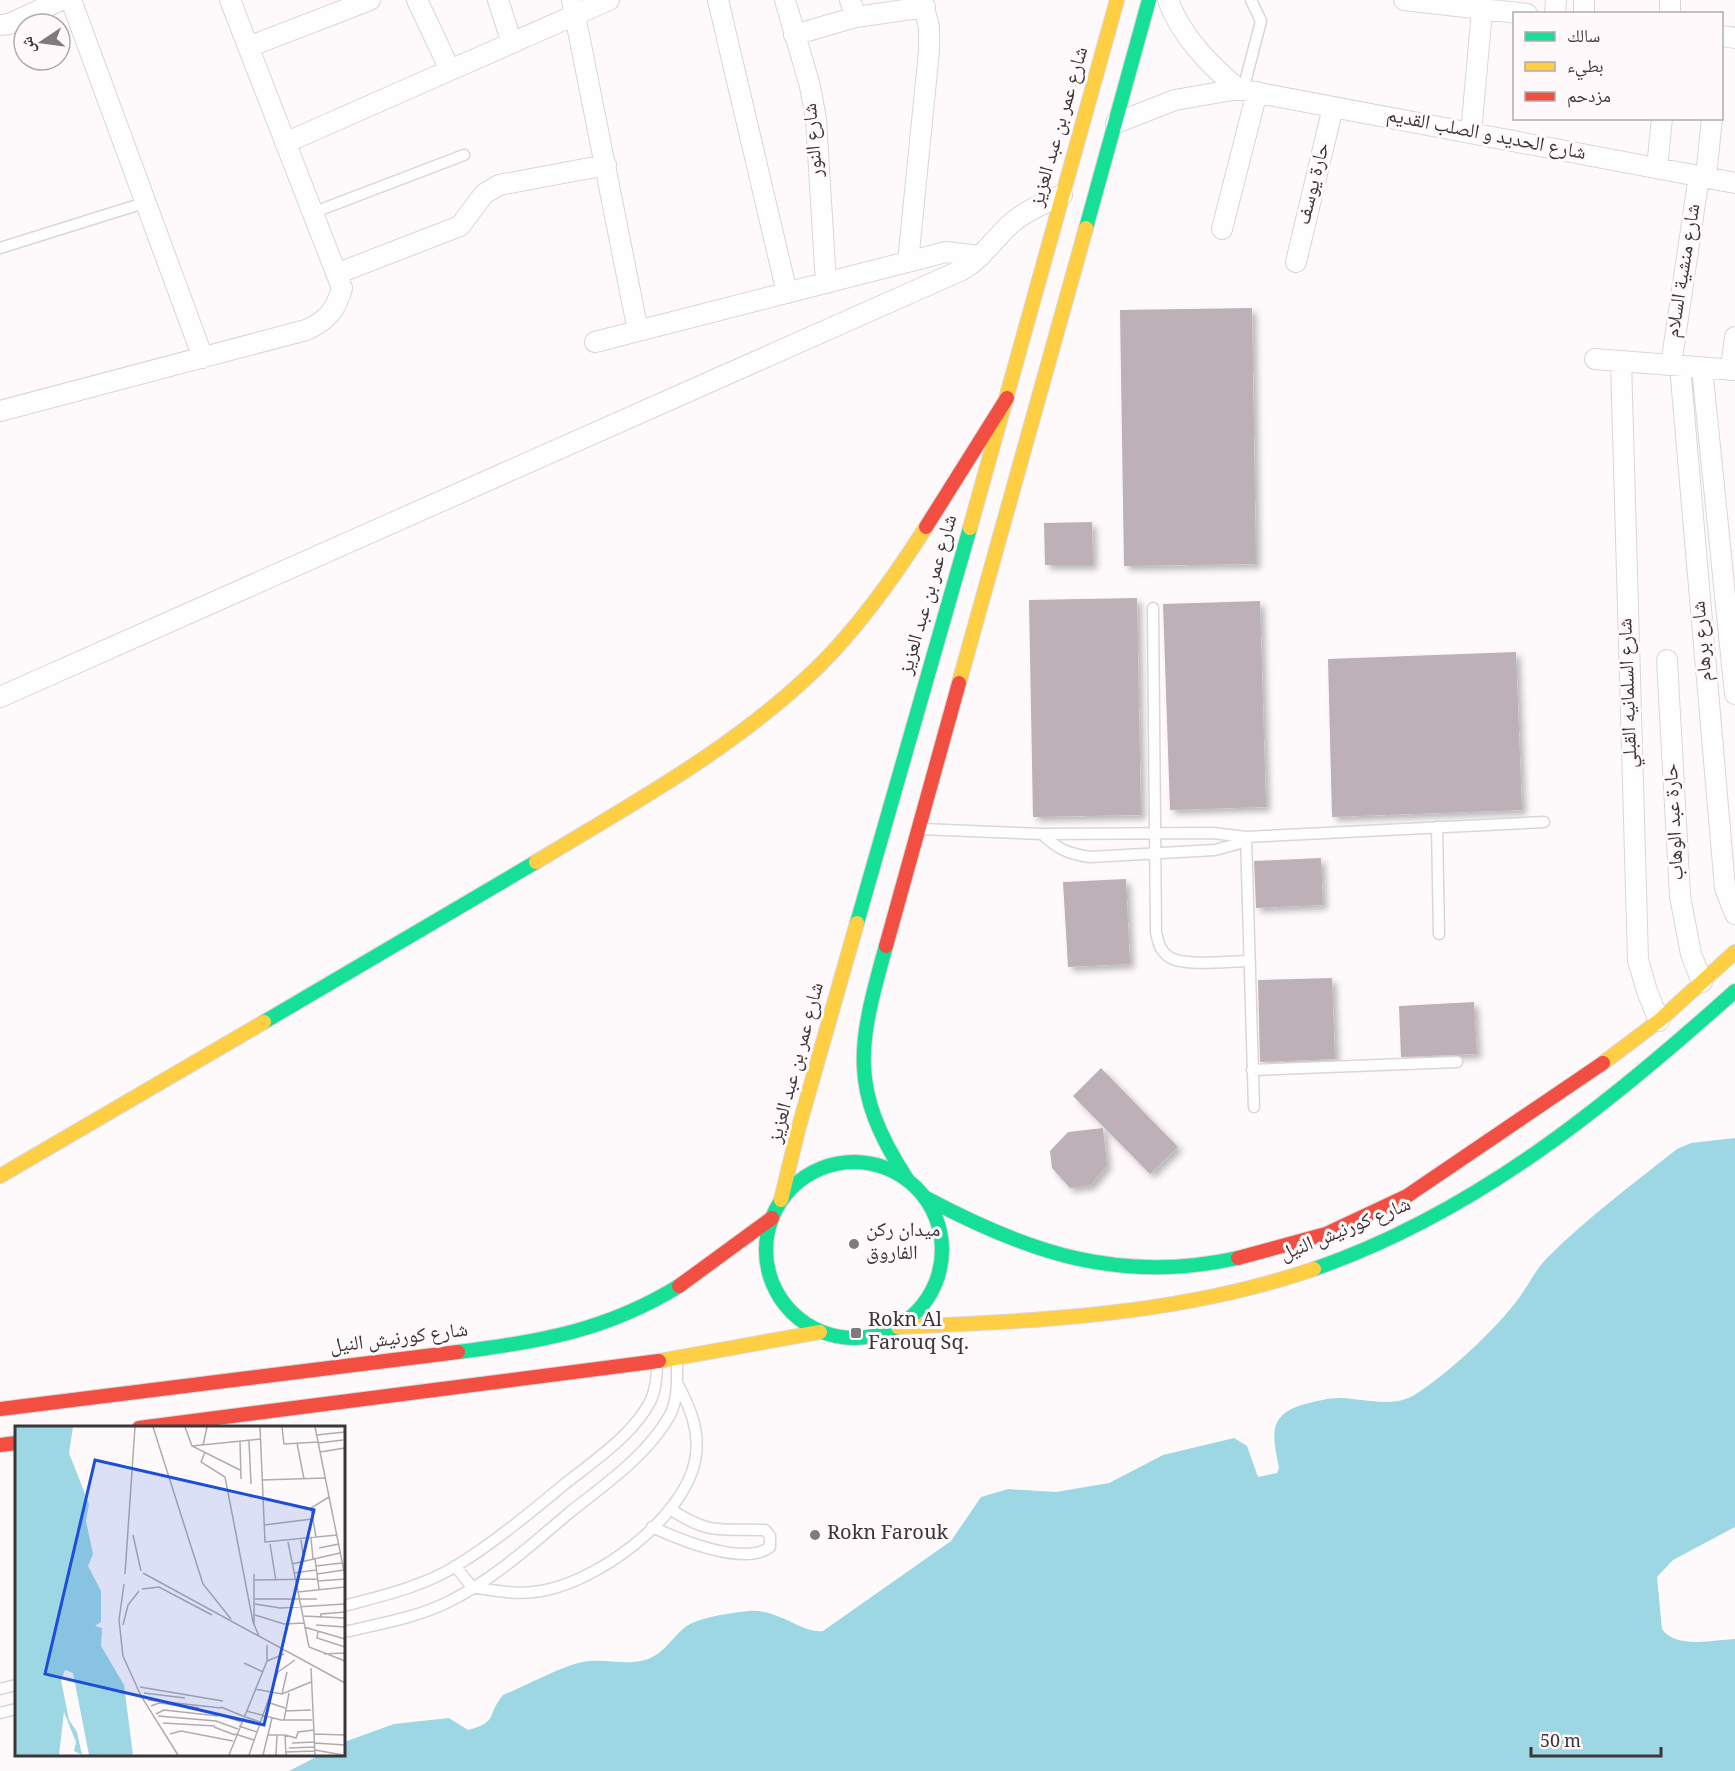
<svg xmlns="http://www.w3.org/2000/svg" width="1735" height="1771" viewBox="0 0 1735 1771" font-family="Georgia,'Noto Naskh Arabic',serif">
<style>
.water{fill:#9dd7e4}
.building{fill:#beb0b7;filter:url(#shadow)}
.lines{fill:none;stroke-linecap:round;stroke-linejoin:round}
.lane-casing{stroke:#dad6d8;stroke-width:13}
.street-casing{stroke:#dad6d8;stroke-width:22}
.fast-casing{stroke:#dad6d8;stroke-width:16}
.slow-casing{stroke:#dad6d8;stroke-width:16}
.jam-casing{stroke:#dad6d8;stroke-width:16}
.lane{stroke:#fffeff;stroke-width:10}
.street{stroke:#fffeff;stroke-width:20}
.fast{stroke:#16e098;stroke-width:14}
.slow{stroke:#ffcf43;stroke-width:14}
.jam{stroke:#f24e42;stroke-width:14}
.poi-dot{fill:#7f7b7d;stroke:#fff9fb;stroke-width:2}
.labels{text-anchor:middle;dominant-baseline:central;stroke-width:6;stroke-linejoin:round;paint-order:stroke}
.street-label{font-size:20px;fill:#3b3739;stroke:#fff9fb}
.poi-label{font-size:20px;fill:#3b3739;stroke:#fff9fb;text-anchor:start}
.inset-road{fill:none;stroke:#b0acae;stroke-width:1.5}
.view{fill:#1d4ed8;fill-opacity:0.15;stroke:#1d4ed8;stroke-width:3}
.inset-edge{fill:none;stroke:#3b3739;stroke-width:3}
</style>
<defs>
<filter id="shadow"><feDropShadow dx="4.5" dy="4.5" stdDeviation="3" flood-color="#0004"/></filter>
</defs>
<rect width="100%" height="100%" fill="#fefafc"/>
<!-- water -->
<path class="water" d="M1735,1138V1527L1673,1560L1657,1577L1662,1629C1675,1649 1714,1640 1735,1639V1771H289L320,1755L344,1754V1742L394,1724L449,1718L468,1730C499,1722 486,1715 503,1695C526,1686 566,1663 589,1661C608,1659 629,1666 648,1659C667,1652 674,1633 690,1624C706,1616 731,1613 749,1611C777,1608 803,1634 823,1631L951,1541L981,1497L1008,1489L1056,1492L1109,1483L1163,1455L1234,1438L1247,1446L1258,1477L1277,1473L1279,1468C1273,1436 1266,1415 1305,1404C1316,1401 1329,1398 1340,1398C1364,1399 1395,1408 1416,1394C1451,1371 1494,1331 1519,1298C1529,1284 1536,1269 1548,1257C1588,1217 1633,1184 1677,1149L1691,1143Z"/>
<!-- building -->
<path class="building" d="M1252,308L1256,564L1124,566L1120,310Z
M1092,522L1093,565H1045L1044,523Z
M1137,598L1141,815L1033,817L1029,600Z
M1260,601L1266,807L1170,810L1163,604Z
M1516,652L1522,810L1332,817L1328,659Z
M1321,858L1323,905L1256,908L1254,861Z
M1126,879L1130,964L1068,967L1063,882Z
M1332,978L1335,1059L1260,1062L1258,980Z
M1474,1002L1477,1054L1401,1057L1399,1006Z
M1101,1068L1178,1147L1150,1174L1073,1096Z
M1103,1128L1107,1165L1091,1185L1070,1188L1052,1168L1050,1151L1068,1132Z"/>
<g class="lines">
<defs>
<path id="lane" d="M1243,90L1261,21L1251,0
M312,213L464,155
M0,248L147,202
M1153,608L1156,932C1158,942 1160,951 1169,957C1184,967 1230,961 1249,961
M1437,827L1439,934
M921,829L1042,834L1213,833L1246,837L1544,822
M1042,834C1057,849 1069,854 1090,857L1215,850L1237,844L1246,837
M1246,837L1254,1107
M1252,1070L1457,1062
M652,1527C678,1539 744,1567 770,1547V1536L765,1530C720,1528 711,1536 670,1509
M455,1566L472,1587C495,1591 518,1595 541,1591C597,1582 683,1519 695,1461C701,1432 690,1407 677,1383
M344,1606C381,1596 422,1587 456,1566C495,1542 531,1512 566,1483C595,1460 634,1434 651,1400C656,1388 657,1377 657,1364
M344,1632C378,1624 416,1618 448,1602C493,1580 531,1545 569,1513C605,1484 647,1456 670,1415C678,1401 677,1378 677,1361
M0,1689L16,1685
M0,1713L16,1709"/>
<path id="street" d="M71,0L203,358
M417,0L450,70
M498,0L512,43
M572,0L638,331
M718,0L787,293
M785,0L810,86L816,119L826,283
M850,0L856,17
M1168,0C1181,36 1209,64 1238,89
M1404,0L1527,14
M1584,0V14
M1670,0V14
M1555,14L1556,0
M0,25L9,24L61,0
M794,35L856,17L925,7
M1722,36L1735,38
M248,47L370,0
M1116,123L1175,100L1238,89L1735,183
M1471,133L1483,0
M285,143L609,0
M1657,168L1662,118
M1706,177L1712,118
M1222,229L1257,92
M908,262L929,51V27L922,0
M1296,262L1333,107
M336,274L460,226L484,194L499,185L606,165
M595,342L946,252L980,256
M1595,359L1735,370
M1621,361L1638,960L1647,991L1659,1021
M1671,365L1699,176
M1680,366L1725,888L1735,914
M1702,368L1735,694
M1731,370L1735,337
M0,411L306,330C327,321 336,310 342,288L230,0
M1667,660L1680,896L1691,954L1702,982
M0,697L962,270C983,258 995,237 1013,222C1027,210 1045,203 1062,195"/>
<path id="fast" d="M1086,228L1149,0
M857,923L970,528
M886,946C858,1046 848,1088 907,1179
M264,1022L536,862
M766 1250a88 88 0 1 1 176 0a88 88 0 1 1-176 0Z
M926,1198C1029,1253 1120,1284 1238,1258
M1314,1269C1476,1213 1609,1104 1735,991
M458,1352C540,1342 608,1330 679,1286"/>
<path id="slow" d="M970,528L1117,0
M959,683L1086,228
M536,862C635,802 738,746 820,665C861,624 895,576 926,527
M1603,1063L1660,1020L1735,952
M0,1176L264,1022
M781,1200L798,1130L857,923
M898,1327C1039,1321 1179,1315 1314,1269
M659,1361L820,1332"/>
<path id="jam" d="M926,527L1007,398
M886,946L959,683
M1238,1258L1326,1234L1407,1196L1603,1063
M679,1286L772,1218
M0,1409L458,1352
M139,1428L659,1361
M0,1445L16,1443"/>
</defs>
<!-- lane casing -->
<use href="#lane" class="lane-casing"/>
<!-- street casing -->
<use href="#street" class="street-casing"/>
<!-- fast casing -->
<use href="#fast" class="fast-casing"/>
<!-- slow casing -->
<use href="#slow" class="slow-casing"/>
<!-- jam casing -->
<use href="#jam" class="jam-casing"/>
<!-- lane -->
<use href="#lane" class="lane"/>
<!-- street -->
<use href="#street" class="street"/>
<!-- fast -->
<use href="#fast" class="fast"/>
<!-- slow -->
<use href="#slow" class="slow"/>
<!-- jam -->
<use href="#jam" class="jam"/>
</g>
<!-- markers -->
<g class="poi-dot">
<circle cx="854" cy="1244" r="6"/>
<rect x="850" y="1327" width="12" height="12" rx="3"/>
<circle cx="815" cy="1535" r="6"/>
</g>
<g class="labels">
<!-- street labels -->
<g class="street-label">
<text transform="translate(1061 127) rotate(-74)">شارع عمر بن عبد العزيز</text>
<text transform="translate(1486 136) rotate(11)">شارع الحديد و الصلب القديم</text>
<text transform="translate(815 140) rotate(-95)">شارع النور</text>
<text transform="translate(1315 184) rotate(-76)">حارة يوسف</text>
<text transform="translate(1685 271) rotate(-81)">شارع منشية السلام</text>
<text transform="translate(930 595) rotate(-74)">شارع عمر بن عبد العزيز</text>
<text transform="translate(1704 641) rotate(-95)">شارع برهام</text>
<text transform="translate(1630 693) rotate(-92)">شارع السلمانيه القبلي</text>
<text transform="translate(1676 822) rotate(-93)">حارة عبد الوهاب</text>
<text transform="translate(798 1063) rotate(-75)">شارع عمر بن عبد العزيز</text>
<text transform="translate(1346 1231) rotate(-22)">شارع كورنيش النيل</text>
<text transform="translate(399 1340) rotate(-7)">شارع كورنيش النيل</text>
</g>
<!-- poi labels -->
<g class="poi-label">
<text x="866" y="1232">ميدان ركن<tspan x="866" dy="23">الفاروق</tspan></text>
<text x="868" y="1322">Rokn Al<tspan x="868" dy="23">Farouq Sq.</tspan></text>
<text x="827" y="1535">Rokn Farouk</text>
</g>
</g>
<!-- overview -->
<g transform="translate(15 1426)">
<rect width="330" height="330" fill="#fefafc"/>
<path d="M0,1H58L54,27L74,78L71,95L78,128L73,140L86,165V196L80,200L87,202L86,220L109,259L118,329H74L58,247L50,244L46,254L54,294L62,306L67,329L59,325L61,316L49,286L44,329H0Z" fill="#9dd7e4"/>
<path class="inset-road" d="M138,1L188,158L216,193M170,1L177,20L225,44M245,1L250,116L322,109M267,1L269,18L303,16M300,1L330,150M301,9L330,6M225,15L226,53M234,15L236,58M282,17L289,53M303,17L328,14M188,19L192,1M177,20L246,13M190,26L186,36L210,51L238,196L244,210M305,26L330,22M247,54L310,52M249,99L297,93M118,109L126,145M301,111L296,82L314,71M296,112L298,133M286,114L289,135M273,116L294,221L330,235M255,118L261,155M304,122L324,118M300,133L304,163M277,138L325,127M301,140L327,137M128,147L330,257M279,147L301,144M110,148L120,1M302,148L329,144M240,154L303,153M303,155L330,153M109,158L104,194L108,230L126,270L163,329M127,163L144,161L197,189M283,166L330,161M240,173H302M240,178L265,182L330,178M240,189L269,198L289,197M287,190L330,192M305,192L306,188L330,186M239,198V148M108,199L113,179L124,165M301,199L330,201M289,201L330,213M303,205L302,212L330,221M309,228L330,227M252,235L269,228M229,237L248,246M296,242L300,329M125,261L208,275M240,263L267,268L296,256M129,267L170,272M267,268L272,246M133,274L206,282M252,276L270,282M136,280L144,277L184,282M206,281L228,290M231,285L266,294H297M270,285L296,284M141,288L149,284L203,290M204,288L226,296M143,290L201,295M228,290L245,296M269,294L274,267M201,295L223,303M148,297L200,300M224,300L242,306M199,301L220,309M155,308L166,305L218,315M220,308L239,314M299,308L330,309M253,309H270L271,329M270,309L281,312L283,306L299,304M277,317L300,316M300,317L330,319M274,322L300,321M300,324L328,329M270,326L300,325M214,329L252,235V219M234,329L263,246L280,234M248,329L257,292M261,329L262,309"/>
<path class="view" d="M80,34L299,84L249,299L30,248Z"/>
<rect width="330" height="330" class="inset-edge"/>
</g>
<!-- legend -->
<rect x="1513" y="12" width="210" height="108" fill="#fff9fb" stroke="#b1abad" stroke-width="1.5"/>
<rect x="1525" y="32" width="30" height="9" fill="#16e098" stroke="#b1abad" stroke-width="1.5"/>
<text x="1567" y="42" font-size="18" fill="#3b3739">سالك</text>
<rect x="1525" y="62" width="30" height="9" fill="#ffcf43" stroke="#b1abad" stroke-width="1.5"/>
<text x="1567" y="72" font-size="18" fill="#3b3739">بطيء</text>
<rect x="1525" y="92" width="30" height="9" fill="#f24e42" stroke="#b1abad" stroke-width="1.5"/>
<text x="1567" y="102" font-size="18" fill="#3b3739">مزدحم</text>
<!-- north arrow -->
<g transform="translate(42 42) rotate(257)"><circle r="28" fill="#fff9fb" stroke="#b1abad" stroke-width="1.5"/>
<path d="M0-4.5L10 22L0 15L-10 22Z" fill="#7f7b7d"/>
<text y="-9" font-size="16" font-weight="bold" text-anchor="middle" fill="#3b3739">ش</text>
</g>
<!-- scale -->
<path d="M1531 1747v9h130v-9" fill="none" stroke="#3b3739" stroke-width="3"/>
<text x="1540" y="1747" font-size="18" fill="#3b3739" stroke="#fff9fb" stroke-width="4.5" paint-order="stroke">50 m</text>
</svg>
